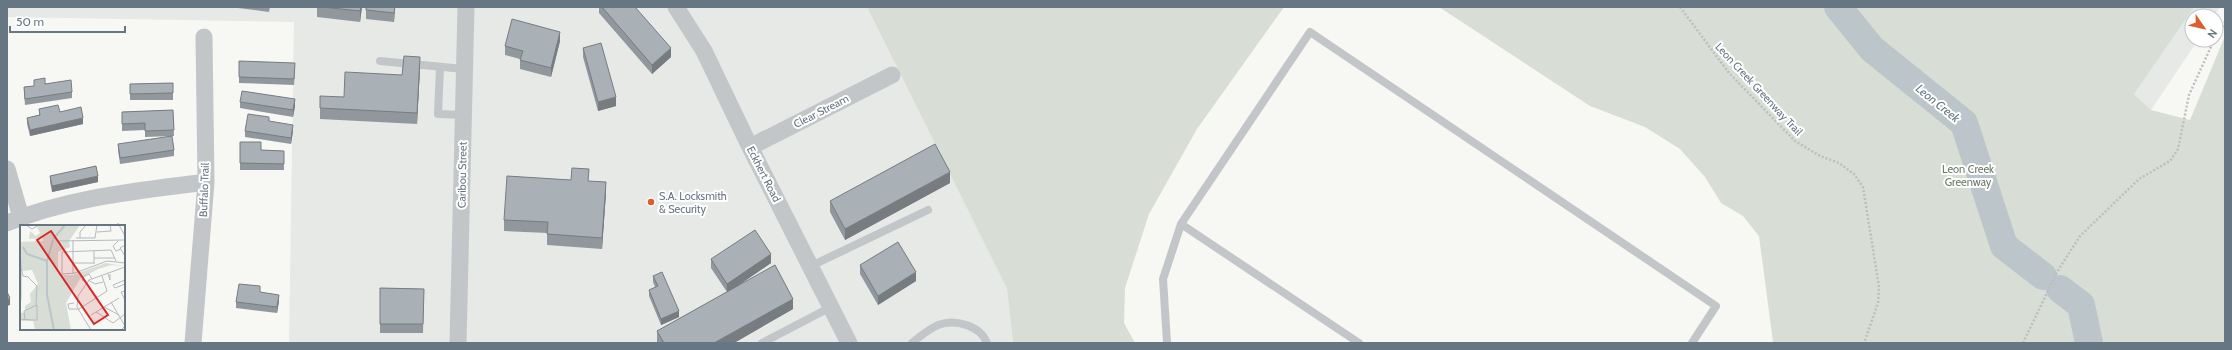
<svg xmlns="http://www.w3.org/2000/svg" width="2232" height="350" viewBox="0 0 2232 350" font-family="Cabin,sans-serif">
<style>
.built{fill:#e7e9e7}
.green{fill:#d8ded5}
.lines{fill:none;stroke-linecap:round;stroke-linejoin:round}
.river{stroke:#bcc6ca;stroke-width:28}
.path{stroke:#bcbec0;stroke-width:2.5;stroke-dasharray:2 2;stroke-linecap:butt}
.lane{stroke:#c2c6c9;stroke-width:8}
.street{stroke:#c2c6c9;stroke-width:17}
.wall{fill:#91989d}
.shaded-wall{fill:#767c7f}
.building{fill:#a9b1b6;stroke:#767c7f}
.poi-dot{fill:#db5d30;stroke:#fff;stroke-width:1.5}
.labels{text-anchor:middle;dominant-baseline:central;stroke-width:4;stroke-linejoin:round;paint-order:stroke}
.street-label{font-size:11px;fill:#677683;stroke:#fff}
.park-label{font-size:11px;fill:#697b66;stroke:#fff}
.poi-label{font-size:11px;fill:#677683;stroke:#fff;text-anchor:start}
.water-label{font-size:12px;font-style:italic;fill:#63777f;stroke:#fff}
.inset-river{fill:none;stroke:#bcc6ca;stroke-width:2}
.inset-road{fill:none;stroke:#b4bbc0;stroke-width:1}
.view{fill:#d62828;fill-opacity:0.15;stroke:#d62828;stroke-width:2}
.inset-edge{fill:none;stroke:#677683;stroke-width:2}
</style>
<rect width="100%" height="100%" fill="#f7f7f4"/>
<!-- built -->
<path class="built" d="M7,7H867L1007,289L1013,343H289L294,22L7,17Z
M2042,7H2220L2214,16H2192V40H2198L2151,110Z"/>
<!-- green -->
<path class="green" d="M867,7H1284L1197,129L1149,214L1125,288L1124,323L1135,343H1013L1007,289Z
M1439,7H2194L2134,94L2151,110L2190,120L2225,36V343H1771L1773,342L1759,236L1743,216L1721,203L1705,177L1680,149L1645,127L1590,106Z"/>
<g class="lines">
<!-- river -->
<path class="river" d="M1838,7L1872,49L1964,123L2004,246L2043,276
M2060,289L2081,305L2089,343"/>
<!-- path -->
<path class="path" d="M1680,7L1729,73L1795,141L1820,156L1839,163L1854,174L1863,187L1879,287L1878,303L1864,343
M2216,37L2225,22
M2023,343L2057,272L2080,236L2139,179L2170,161L2178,149L2189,95L2214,40"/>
<!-- lane -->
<path class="lane" d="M380,61L464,69
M440,67L438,114L463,115
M1181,224L1359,343
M811,266L928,210
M762,343L831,307
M912,343C920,336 928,330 938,325C955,319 980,325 987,343
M1167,343L1163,279L1181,224L1310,32L1716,306L1692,343"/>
<!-- street -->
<path class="street" d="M676,7L704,51L750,147L849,343
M750,147L892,75
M7,169L21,217
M7,223C70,197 139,191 206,182
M193,343L206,182L204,37
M458,343L466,7"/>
</g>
<!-- wall -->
<path class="wall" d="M230,7H270L269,12Z
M317,7H362L360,22L317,17Z
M395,7L394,22L366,19V10Z
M599,7H635L671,57L652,74L599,13Z
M560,41L551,77L520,69V59L505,55V46Z
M583,48L616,106L598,111L583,57Z
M239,61L295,70L294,85L239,83Z
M420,68L417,124L320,119V108L344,97L402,75Z
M34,80L72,92V98L25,105L24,94V87L34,86Z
M173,83V100H130V84Z
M240,102L295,106L293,117L240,108Z
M39,109L60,112L83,124L30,136L27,124V118L39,115Z
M173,110L174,136L145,137V130L122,131V112Z
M269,121L293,131L291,144L245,137V131Z
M240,142L261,150L284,151V170H240Z
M118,144L174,150V156L120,164L118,150Z
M50,176L98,182L52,192L50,182Z
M571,180L589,181L606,193L602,249L547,245V233L504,231V220Z
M950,183L845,240L830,212V201Z
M711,259L771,263L735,288L793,309L734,343H658L657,342V331L727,292L711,268Z
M860,265L916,281L878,305L860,274Z
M653,276L679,317L661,325L649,296V290L655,287L653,282Z
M380,288L424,289L423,333H380Z
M260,292L279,301L277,313L236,308V302Z"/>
<!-- shaded-wall -->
<path class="shaded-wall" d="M361,7H362L360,22V11Z
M395,7L394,22V13Z
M560,32V41L551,77V68Z
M671,48V57L652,74V65Z
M420,57V68L417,124V113Z
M616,97V106L598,111V102Z
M295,99V106L293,117V110Z
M83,118V124L30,136V130Z
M293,125V131L291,144V138Z
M950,172V183L845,240V229Z
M98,176V182L52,192V186Z
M606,182V193L602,249V238Z
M771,254V263L727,293V284Z
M916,272V281L878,305V296Z
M279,295V301L277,313V307Z
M10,298V305L7,306V300Z
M793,299V309L734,343H714Z
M679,311V317L661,325V319Z"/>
<!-- building -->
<path class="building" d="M322,7H361L360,11Z
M366,7H395L394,13L366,10Z
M602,7H635L671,48L652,65Z
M512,19L560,32L551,68L520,60L523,51L505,46Z
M601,43L616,97L598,102L583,48Z
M404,56L420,57L417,113L320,108V96L344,97L345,72L402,75Z
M239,61L295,63L294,79L239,77Z
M45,78V84L71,80L72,92L25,99L24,87L34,86V80Z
M173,83V93L130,94V84Z
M242,91L295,99L293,110L240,102Z
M58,105L60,112L81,107L83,118L30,130L27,118L40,115L39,109Z
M173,110L174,130L145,131V123L122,124V112Z
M248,114L269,117V121L293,125L291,138L245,131Z
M172,136L174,150L120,158L118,144Z
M240,142H261V150L284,151V164L240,163Z
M935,144L950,172L845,229L830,201Z
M96,166L98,176L52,186L50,176Z
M572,168L589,169L588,181L606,182L602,238L547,234L548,222L504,220L507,176L571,180Z
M119,224L120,226H109Z
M755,230L771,254L727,284L711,259Z
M898,242L916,272L878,296L860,265Z
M775,265L793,299L714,343H664L657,331Z
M662,272L679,311L661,319L649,290L658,286L653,276Z
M239,284L260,286V292L279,295L277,307L236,302Z
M380,288L424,289L423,324H380Z
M7,292L10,298L7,300Z"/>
<!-- markers -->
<circle class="poi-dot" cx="651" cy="202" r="4"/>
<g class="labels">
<!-- street labels -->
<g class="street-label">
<text transform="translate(1759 89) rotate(47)">Leon Creek Greenway Trail</text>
<text transform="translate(821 111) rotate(-27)">Clear Stream</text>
<text transform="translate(764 174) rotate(63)">Eckhert Road</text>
<text transform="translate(462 175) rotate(-89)">Caribou Street</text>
<text transform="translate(204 190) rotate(-88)">Buffalo Trail</text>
</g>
<!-- park labels -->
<g class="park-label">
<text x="1968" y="169">Leon Creek<tspan x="1968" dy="13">Greenway</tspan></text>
</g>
<!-- poi labels -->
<g class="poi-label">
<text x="659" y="196">S.A. Locksmith<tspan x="659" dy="13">&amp; Security</tspan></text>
</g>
<!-- water labels -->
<g class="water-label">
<text transform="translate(1938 103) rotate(39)">Leon Creek</text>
</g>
</g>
<!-- overview -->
<g transform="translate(20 225)">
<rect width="105" height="105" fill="#f7f7f4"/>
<path d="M20,0H60L49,16L50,22L38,27V47L41,50H53L86,38L104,41L91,40L78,44L60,54L46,78L51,105H15L13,96H1L0,105V84L1,88L5,87V81L11,77L10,69L18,59L12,45L2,46V72L0,82V17L23,16V13L9,14L10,6L16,11L20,8L17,2Z" fill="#d8ded5"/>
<path class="inset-river" d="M33,14L45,0M33,15L27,36V70L34,105M3,22L7,29L27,36"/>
<path class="inset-road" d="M6,0L12,4L19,0M99,0L105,11M77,7L91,6L90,0M56,13H75L77,0M60,13V7L66,0M53,15V49M38,16L105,15M98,16L93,21L96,26L101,24M0,19L1,42M105,20L100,23L105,31M74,26V39M74,33H95M96,36L91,25L42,27V49L55,48L87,36L105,38M53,38H74M1,42L3,51L8,52L17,61L16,80M88,49L90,55V49M82,51L87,66M68,55L75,59L83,57M105,55L93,60L95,63L105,59M66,57L62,55L63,52L69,49L72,54M105,66L101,67L105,75M91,77L105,101L101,105M54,78L48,79L49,84H59M84,82L99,90M59,84L87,66M76,87L93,98L105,89M71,90L99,73M0,94L12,95H17V80L4,86L5,95M71,105L57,82L58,71L69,55L105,42"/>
<path class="view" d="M31,6L88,90L74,99L17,15Z"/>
<rect width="105" height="105" class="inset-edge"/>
</g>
<!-- border -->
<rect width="2232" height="350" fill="none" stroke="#677683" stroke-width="16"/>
<!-- north arrow -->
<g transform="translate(2204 28) rotate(124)"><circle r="19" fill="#ffffff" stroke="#c2c8cd"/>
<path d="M0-3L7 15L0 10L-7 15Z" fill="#db5d30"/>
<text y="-6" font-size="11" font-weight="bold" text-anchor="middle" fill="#677683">N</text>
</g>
<!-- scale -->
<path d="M10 26v6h115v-6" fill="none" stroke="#677683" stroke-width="2"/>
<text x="16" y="26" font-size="12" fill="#677683" stroke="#ffffff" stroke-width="3" paint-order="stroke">50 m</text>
</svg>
